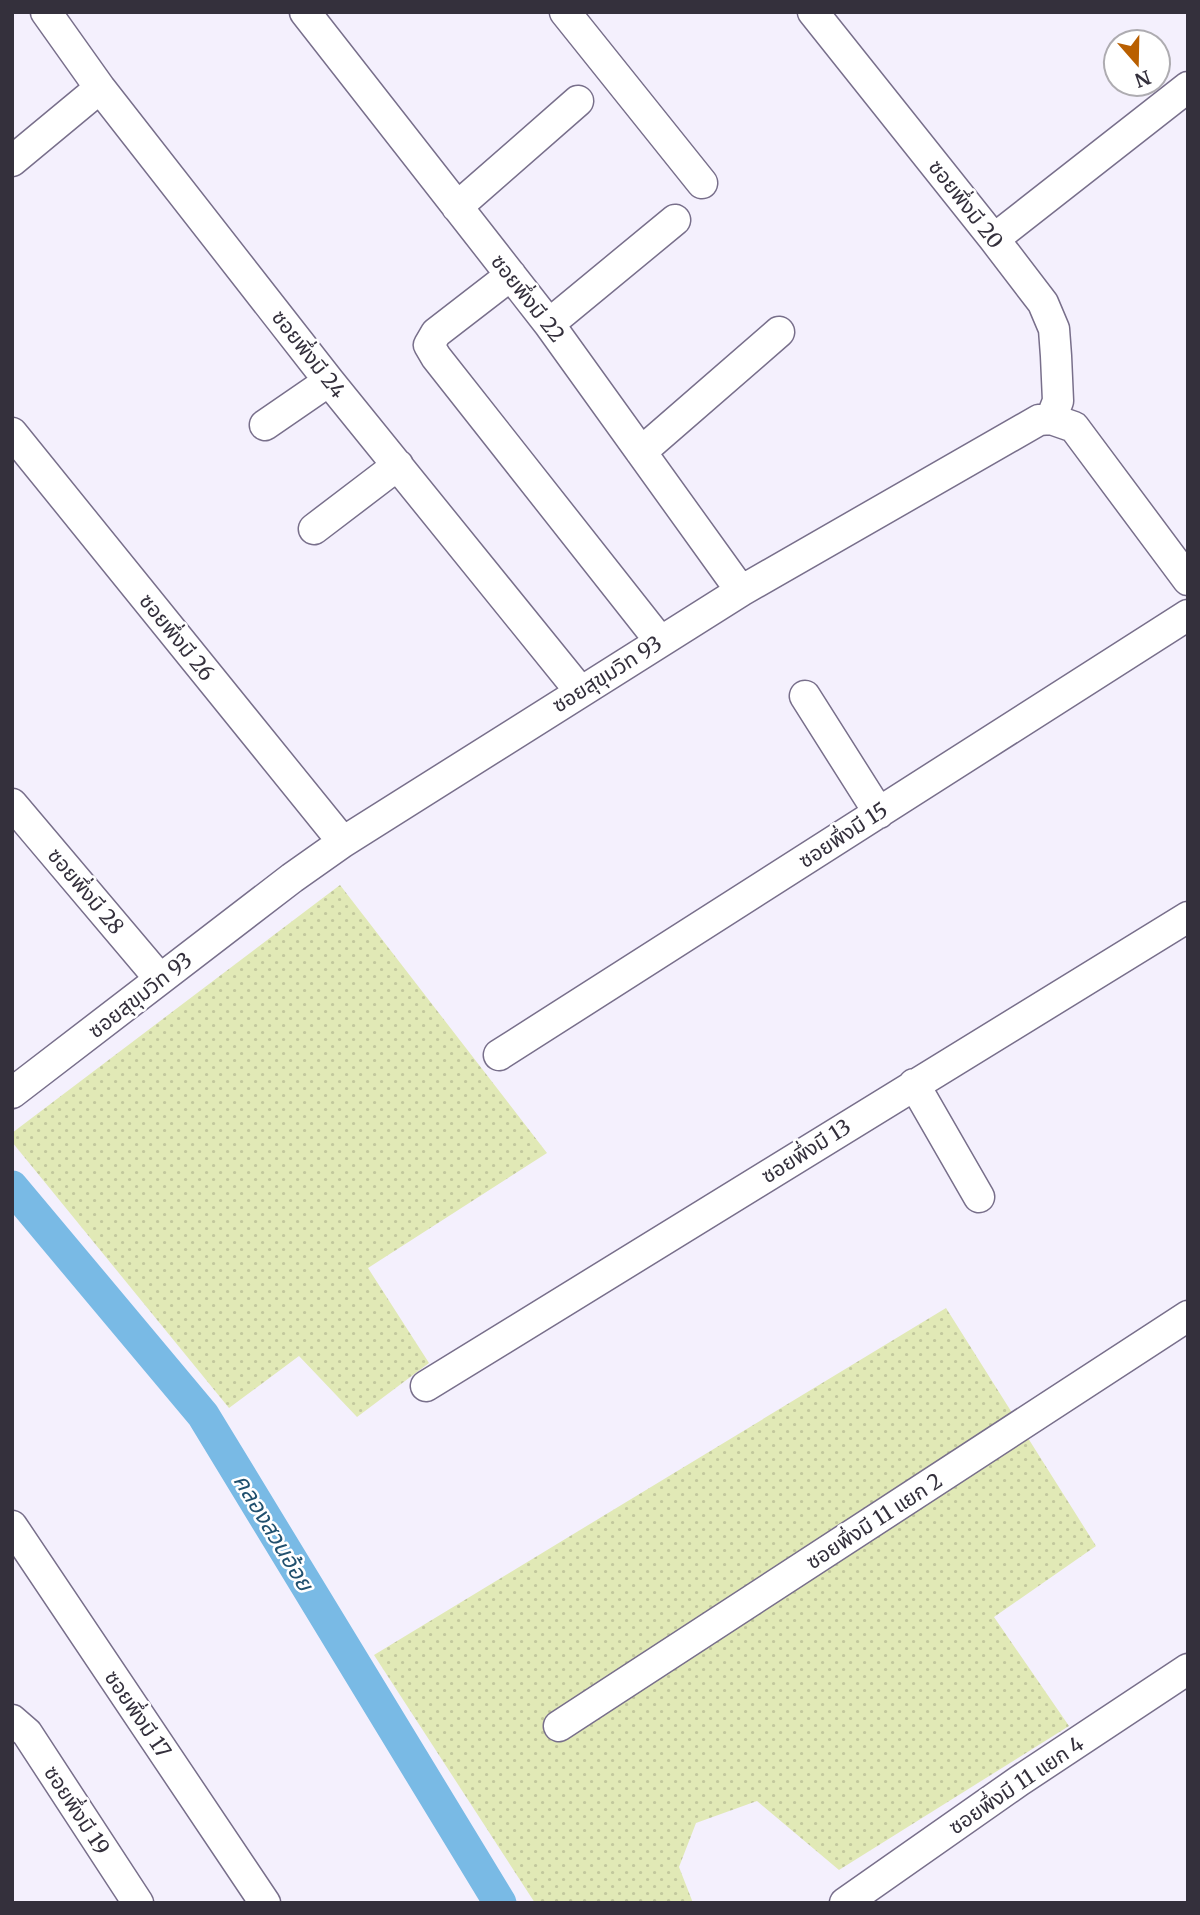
<svg xmlns="http://www.w3.org/2000/svg" width="1200" height="1915" viewBox="0 0 1200 1915" font-family="Merriweather,'Noto Sans Thai',serif">
<style>
.grass{fill:url(#grass-dots)}
.lines{fill:none;stroke-linecap:round;stroke-linejoin:round}
.canal{stroke:#79bae5;stroke-width:33}
.minor-casing{stroke:#786f8b;stroke-width:33}
.minor{stroke:#fff;stroke-width:30}
.labels{text-anchor:middle;dominant-baseline:central;stroke-width:5;stroke-linejoin:round;paint-order:stroke}
.street-label{font-size:21px;fill:#34303c;stroke:#fff}
.water-label{font-size:23px;font-style:italic;fill:#20506e;stroke:#fff}
</style>
<defs>
<pattern id="grass-dots" width="8" height="8" patternUnits="userSpaceOnUse" patternTransform="scale(1.75)"><rect width="8" height="8" fill="#e1e9b6"/><path d="M2 2h.1M6 6h.1" fill="none" stroke="#c2c89d" stroke-width="1.8" stroke-linecap="round"/></pattern>
</defs>
<rect width="100%" height="100%" fill="#f4f0fd"/>
<!-- grass -->
<path class="grass" d="M340,885L547,1153L368,1268L429,1363L357,1417L299,1356L229,1408L12,1142V1133Z
M946,1308L1096,1546L994,1617L1069,1726L839,1870L757,1801L696,1823L679,1867L693,1903H535L374,1655Z"/>
<g class="lines">
<!-- canal -->
<path class="canal" d="M12,1187L203,1415L500,1903"/>
<defs>
<path id="minor" d="M46,12L100,88L329,381L580,691
M305,12L549,324L741,591
M565,12L702,183
M813,12L994,239L1043,303L1054,329L1056,356L1058,401L1051,419
M12,161L100,88
M457,207L578,101
M994,239L1188,87
M511,275L436,333L429,345L436,357L660,641
M549,324L675,220
M265,425L329,381
M12,433L343,842
M641,452L779,332
M314,529L398,465
M805,696L879,813
M12,804L160,979
M499,1055L1188,615
M914,1084L979,1197
M12,1093L292,878L343,842L741,591L1039,420L1051,419L1074,427L1188,580
M426,1386L1188,917
M12,1526L265,1903
M12,1720L27,1733L138,1903
M559,1726L1188,1316
M845,1903L1019,1781L1188,1669"/>
</defs>
<!-- minor casing -->
<use href="#minor" class="minor-casing"/>
<!-- minor -->
<use href="#minor" class="minor"/>
</g>
<g class="labels">
<!-- street labels -->
<g class="street-label">
<text transform="translate(966 204) rotate(52)">ซอยพึ่งมี 20</text>
<text transform="translate(528 298) rotate(52)">ซอยพึ่งมี 22</text>
<text transform="translate(309 354) rotate(52)">ซอยพึ่งมี 24</text>
<text transform="translate(177 637) rotate(51)">ซอยพึ่งมี 26</text>
<text transform="translate(607 674) rotate(-32)">ซอยสุขุมวิท 93</text>
<text transform="translate(843 835) rotate(-33)">ซอยพึ่งมี 15</text>
<text transform="translate(86 891) rotate(50)">ซอยพึ่งมี 28</text>
<text transform="translate(140 995) rotate(-38)">ซอยสุขุมวิท 93</text>
<text transform="translate(806 1151) rotate(-32)">ซอยพึ่งมี 13</text>
<text transform="translate(874 1521) rotate(-33)">ซอยพึ่งมี 11 แยก 2</text>
<text transform="translate(138 1714) rotate(56)">ซอยพึ่งมี 17</text>
<text transform="translate(1016 1785) rotate(-34)">ซอยพึ่งมี 11 แยก 4</text>
<text transform="translate(77 1810) rotate(57)">ซอยพึ่งมี 19</text>
</g>
<!-- water labels -->
<g class="water-label">
<text transform="translate(274 1532) rotate(59)">คลองสวนอ้อย</text>
</g>
</g>
<!-- border -->
<rect width="1200" height="1915" fill="none" stroke="#34303c" stroke-width="28"/>
<!-- north arrow -->
<g transform="translate(1137 63) rotate(160)"><circle r="33" fill="#ffffff" stroke="#aeacb1" stroke-width="2"/>
<path d="M0-5L12 26L0 18L-12 26Z" fill="#b95f00"/>
<text y="-10" font-size="19" font-weight="bold" text-anchor="middle" fill="#34303c">N</text>
</g>
</svg>
